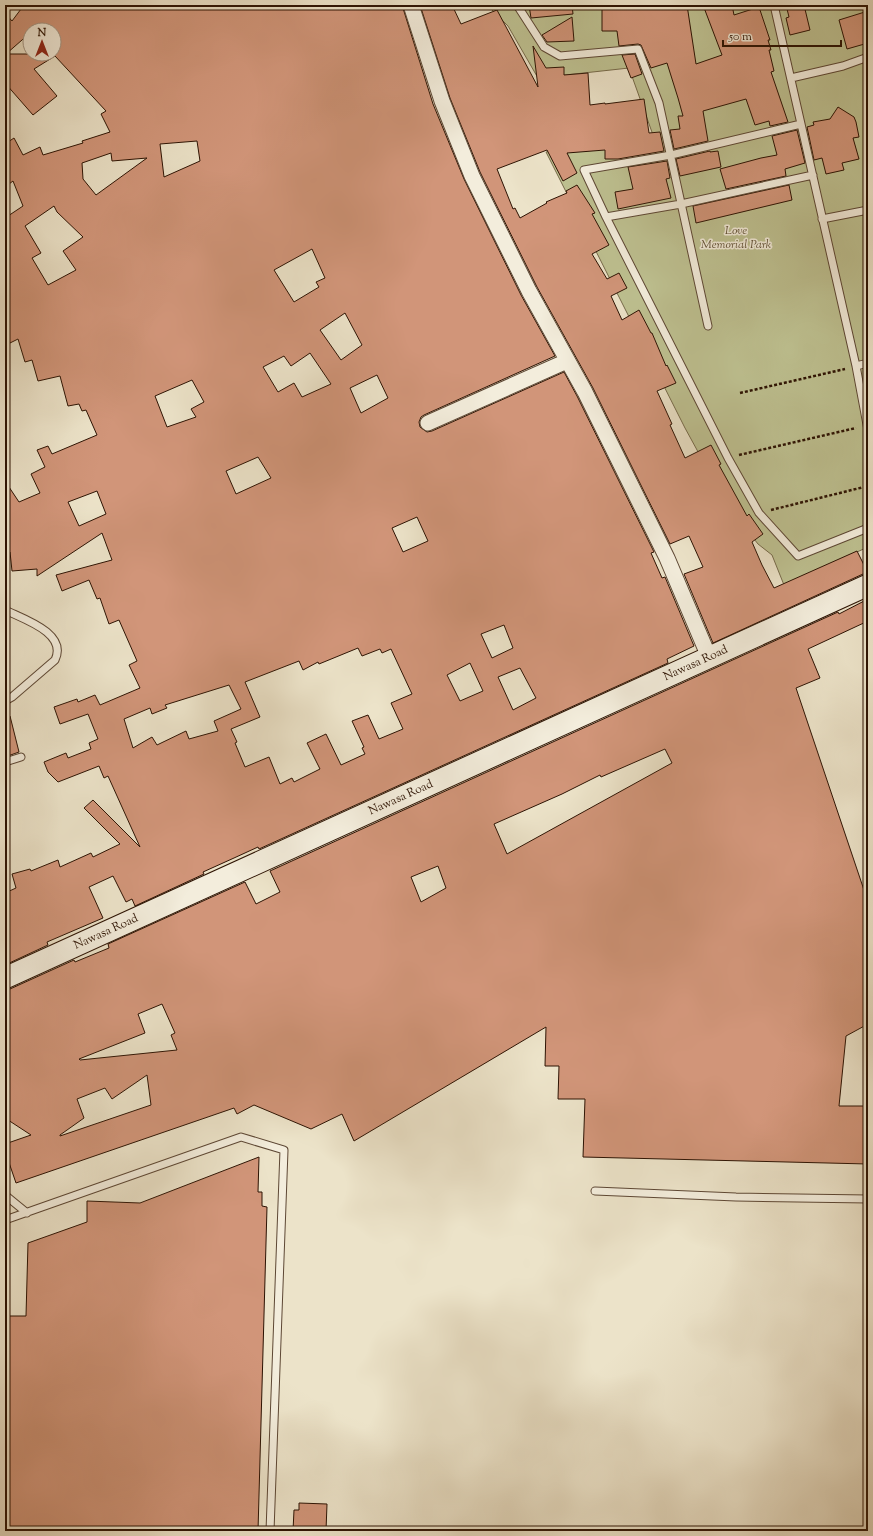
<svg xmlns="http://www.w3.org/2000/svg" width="873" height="1536" viewBox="0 0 873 1536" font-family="'Sorts Mill Goudy',serif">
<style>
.green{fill:#bec191;stroke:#766a4a}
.building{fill:#d19579;stroke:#2d1303;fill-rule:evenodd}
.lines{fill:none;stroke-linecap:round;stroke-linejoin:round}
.lane-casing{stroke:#5d4734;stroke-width:9}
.street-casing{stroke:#5d4734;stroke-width:17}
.secondary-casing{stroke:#2d1303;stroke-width:23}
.path{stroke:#2d1303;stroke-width:2.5;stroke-dasharray:3 2;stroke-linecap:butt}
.lane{stroke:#f3eddc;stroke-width:7}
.street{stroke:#f3eddc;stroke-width:15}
.secondary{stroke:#f3eddc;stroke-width:21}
.labels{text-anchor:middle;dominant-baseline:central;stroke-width:3;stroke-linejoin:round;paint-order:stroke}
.park-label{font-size:12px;font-style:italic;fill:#605035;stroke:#f3eddc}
.street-label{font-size:12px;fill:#2d1303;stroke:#f3eddc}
</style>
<rect width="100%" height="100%" fill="#ece3c9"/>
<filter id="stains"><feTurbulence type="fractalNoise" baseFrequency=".005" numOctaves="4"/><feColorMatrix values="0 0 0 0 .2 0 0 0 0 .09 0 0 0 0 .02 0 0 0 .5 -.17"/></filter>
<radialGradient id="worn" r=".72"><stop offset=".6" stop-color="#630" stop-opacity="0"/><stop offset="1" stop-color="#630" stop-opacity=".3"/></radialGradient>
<!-- green -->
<path class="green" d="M487,5H868V547L784,585L772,555L758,544L726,503L685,428L546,152L653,135L629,68L538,78L508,26Z"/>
<!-- building -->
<path class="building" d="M24,5H194V8L224,5H402L433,104L464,179L521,295L555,356L424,415L421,417L419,422L420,427L427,432L432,431L564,372L577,396L654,552L651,553L662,578L665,577L694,646L667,659L668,663L259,849L258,847L234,858L203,872L204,874L135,906L132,899L126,902L113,876L89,887L103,918L47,942L48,945L5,965V893L16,888L12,874L30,869L31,871L58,860L60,867L91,853L93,857L120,844L84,808L93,800L140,847L108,776L104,778L99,766L58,782L48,772L44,762L66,753L68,758L91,749L89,743L98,739L88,714L60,724L54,707L77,699L78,702L95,695L100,705L140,688L129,665L137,661L119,620L109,624L100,598L97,599L89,580L62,591L56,575L112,560L102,533L37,576V569L12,571L10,552L5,553V481L19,502L40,493L31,474L45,467L37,450L48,446L52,454L97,435L86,410L82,411L79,404L68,406L60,376L38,381L32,360L25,362L18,339L10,343L5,334V218L23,206L13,181L5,187V144L14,138L23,155L40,147L43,155L83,143L82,141L110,132L101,114L106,111L55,56L34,69L57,96L33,115L5,83V13L12,21ZM30,30H54V54H6L30,33ZM197,141L200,161L164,177L160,144ZM111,153L112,161L147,158L96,195L83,179L82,163ZM54,206L57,212L83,237L63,251L76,270L48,285L32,258L41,253L25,226ZM312,249L325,278L316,282L319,287L294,302L274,270ZM345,313L362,345L341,360L320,330ZM310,353L331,384L302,397L294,383L278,392L263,367L284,356L291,366ZM377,375L388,398L361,413L350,388ZM192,380L204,402L191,409L196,417L167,427L155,396ZM258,457L271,478L236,494L226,471ZM97,491L106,514L79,526L68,502ZM417,517L428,541L403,552L392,528ZM504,625L513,648L492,658L481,634ZM358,648L362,656L380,649L382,653L391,649L412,694L391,703L403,729L379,739L368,715L352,721L364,747L362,748L365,754L341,765L326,734L307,743L320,769L294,782L292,778L280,784L269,757L245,767L235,743L237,742L231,729L260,717L245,682L299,661L303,670L318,662L319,664ZM470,663L483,691L460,701L447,675ZM520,668L536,698L513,710L498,677ZM229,685L241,709L214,721L218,731L189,739L186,731L157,745L152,737L133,748L124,719L150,708L152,714L167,708L165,705Z
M420,5H452L461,24L497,10L538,87L533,46L546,68L564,67V75L588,73L590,105L605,103V104L644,99L649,133L660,132L664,151L618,159H605V150L567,153L577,173L563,181L547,150L497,169L513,209L515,208L520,218L547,203L546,202L567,193L566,191L577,185L595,213L592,214L609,245L592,254L607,279L619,273L627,288L611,296L622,320L639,310L651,333H652L666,366L667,365L676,383L657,391L672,424L670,425L685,458L711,445L721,464L719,465L747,516L749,514L763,534L752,542L762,565L774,588L857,551L868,573L863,574L713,643L684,574L703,567L689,536L670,544L593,388L537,287L480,172L450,98Z
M529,5H572L573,14L531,18Z
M602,5H687L696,64L722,55L703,5H732L734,15L759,7L770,40H768L771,50H769L774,71L771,72L788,122L770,126L769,121L755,125L746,99L703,111L708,141L674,149L670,130L680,129L678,116H683L678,98L667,63L651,68L641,45L638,44L619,46L617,31H602Z
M786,5H804L810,30L790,35L786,18L789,17Z
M868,11V43L847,49L839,20Z
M572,17L574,41L547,42L542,35Z
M635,54L642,74L631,78L622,55Z
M838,107L854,117L856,122L859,137L853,138L859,159L842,163L844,170L826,174L822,158L814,160L807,127L814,125L813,122L830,119Z
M797,130L805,163L785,169L786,176L726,189L720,169L761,158L777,155L772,136Z
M710,151V152L718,151L721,167L680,176L676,159Z
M667,161L670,178L666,179L671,198L618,209L615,192L633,189L628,167Z
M789,185L792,200L696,223L693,206Z
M868,599V621L808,649L820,678L796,688L868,902V1024L846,1036L839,1106H868V1164L583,1157L585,1099H558L559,1066H545L546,1027L354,1141L342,1114L311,1129L254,1105L237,1114L234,1108L16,1183L5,1151V1144L31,1135L5,1118V990L10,989L74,960L75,962L109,948L108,944L245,882L256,904L280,892L270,871L838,612L839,614ZM665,749L672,763L507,854L494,824L562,794L600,775L601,777ZM438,866L446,888L421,902L411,877ZM162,1004L175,1033L171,1035L177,1050L80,1060L79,1059L145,1033L138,1014ZM147,1075L151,1105L60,1136V1135L84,1118L77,1099L105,1088L112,1099Z
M10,716L19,752L5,757V717Z
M259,1157L258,1192H262V1206L267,1207L258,1531H5V1316H26L28,1243L87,1222V1201L140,1203Z
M299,1503L327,1504L326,1531H293L294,1510H299Z"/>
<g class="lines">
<defs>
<path id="lane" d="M517,5L544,47L560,56L638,49L659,103L708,326
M774,5L856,366L868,430
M791,78L843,66L868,57
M801,124L671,155L584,170L606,217L728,458L759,513L798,556L868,528
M606,217L681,204L813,175
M822,219L868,210
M856,366L868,363
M5,610C23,619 68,633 55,660L12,697L5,701
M5,762L21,757
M595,1191L736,1197L868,1199
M5,1195L27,1213
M5,1220L241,1137L284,1150L270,1531"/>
<path id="street" d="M411,5L442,101L472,176L529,291L585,392L667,558L709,657
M428,423L567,361"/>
<g id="secondary">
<path id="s1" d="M5,978L868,585"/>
</g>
</defs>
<!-- lane casing -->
<use href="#lane" class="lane-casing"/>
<!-- street casing -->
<use href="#street" class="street-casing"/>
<!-- secondary casing -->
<use href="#secondary" class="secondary-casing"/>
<!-- path -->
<path class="path" d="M740,393L845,369
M739,455L856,428
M771,510L868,486"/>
<!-- lane -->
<use href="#lane" class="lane"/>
<!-- street -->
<use href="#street" class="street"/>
<!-- secondary -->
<use href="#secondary" class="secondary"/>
</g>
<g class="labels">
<!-- park labels -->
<g class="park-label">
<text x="736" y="231">Love<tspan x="736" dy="14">Memorial Park</tspan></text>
</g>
<!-- street labels -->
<g class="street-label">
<text stroke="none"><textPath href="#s1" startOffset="759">Nawasa Road</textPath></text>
<text stroke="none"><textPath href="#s1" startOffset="435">Nawasa Road</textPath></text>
<text stroke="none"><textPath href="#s1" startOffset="111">Nawasa Road</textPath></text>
</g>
</g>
<!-- margin -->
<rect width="873" height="1536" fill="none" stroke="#ece3c9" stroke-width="20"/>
<rect x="6" y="6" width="861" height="1524" fill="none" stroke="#2d1303" stroke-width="2"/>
<rect x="10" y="10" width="853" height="1516" fill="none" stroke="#2d1303"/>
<!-- north arrow -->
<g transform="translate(42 42)"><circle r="19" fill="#f3eddc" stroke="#a49685"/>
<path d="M0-3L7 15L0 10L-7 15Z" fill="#8f2418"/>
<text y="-6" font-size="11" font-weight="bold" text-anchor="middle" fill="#2d1303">N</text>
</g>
<!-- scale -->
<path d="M723 40v6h118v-6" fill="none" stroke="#2d1303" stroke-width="2"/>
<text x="729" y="40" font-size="12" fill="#2d1303" stroke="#f3eddc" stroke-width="3" paint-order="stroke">50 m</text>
<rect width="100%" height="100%" filter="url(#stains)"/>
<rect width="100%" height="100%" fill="url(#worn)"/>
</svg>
